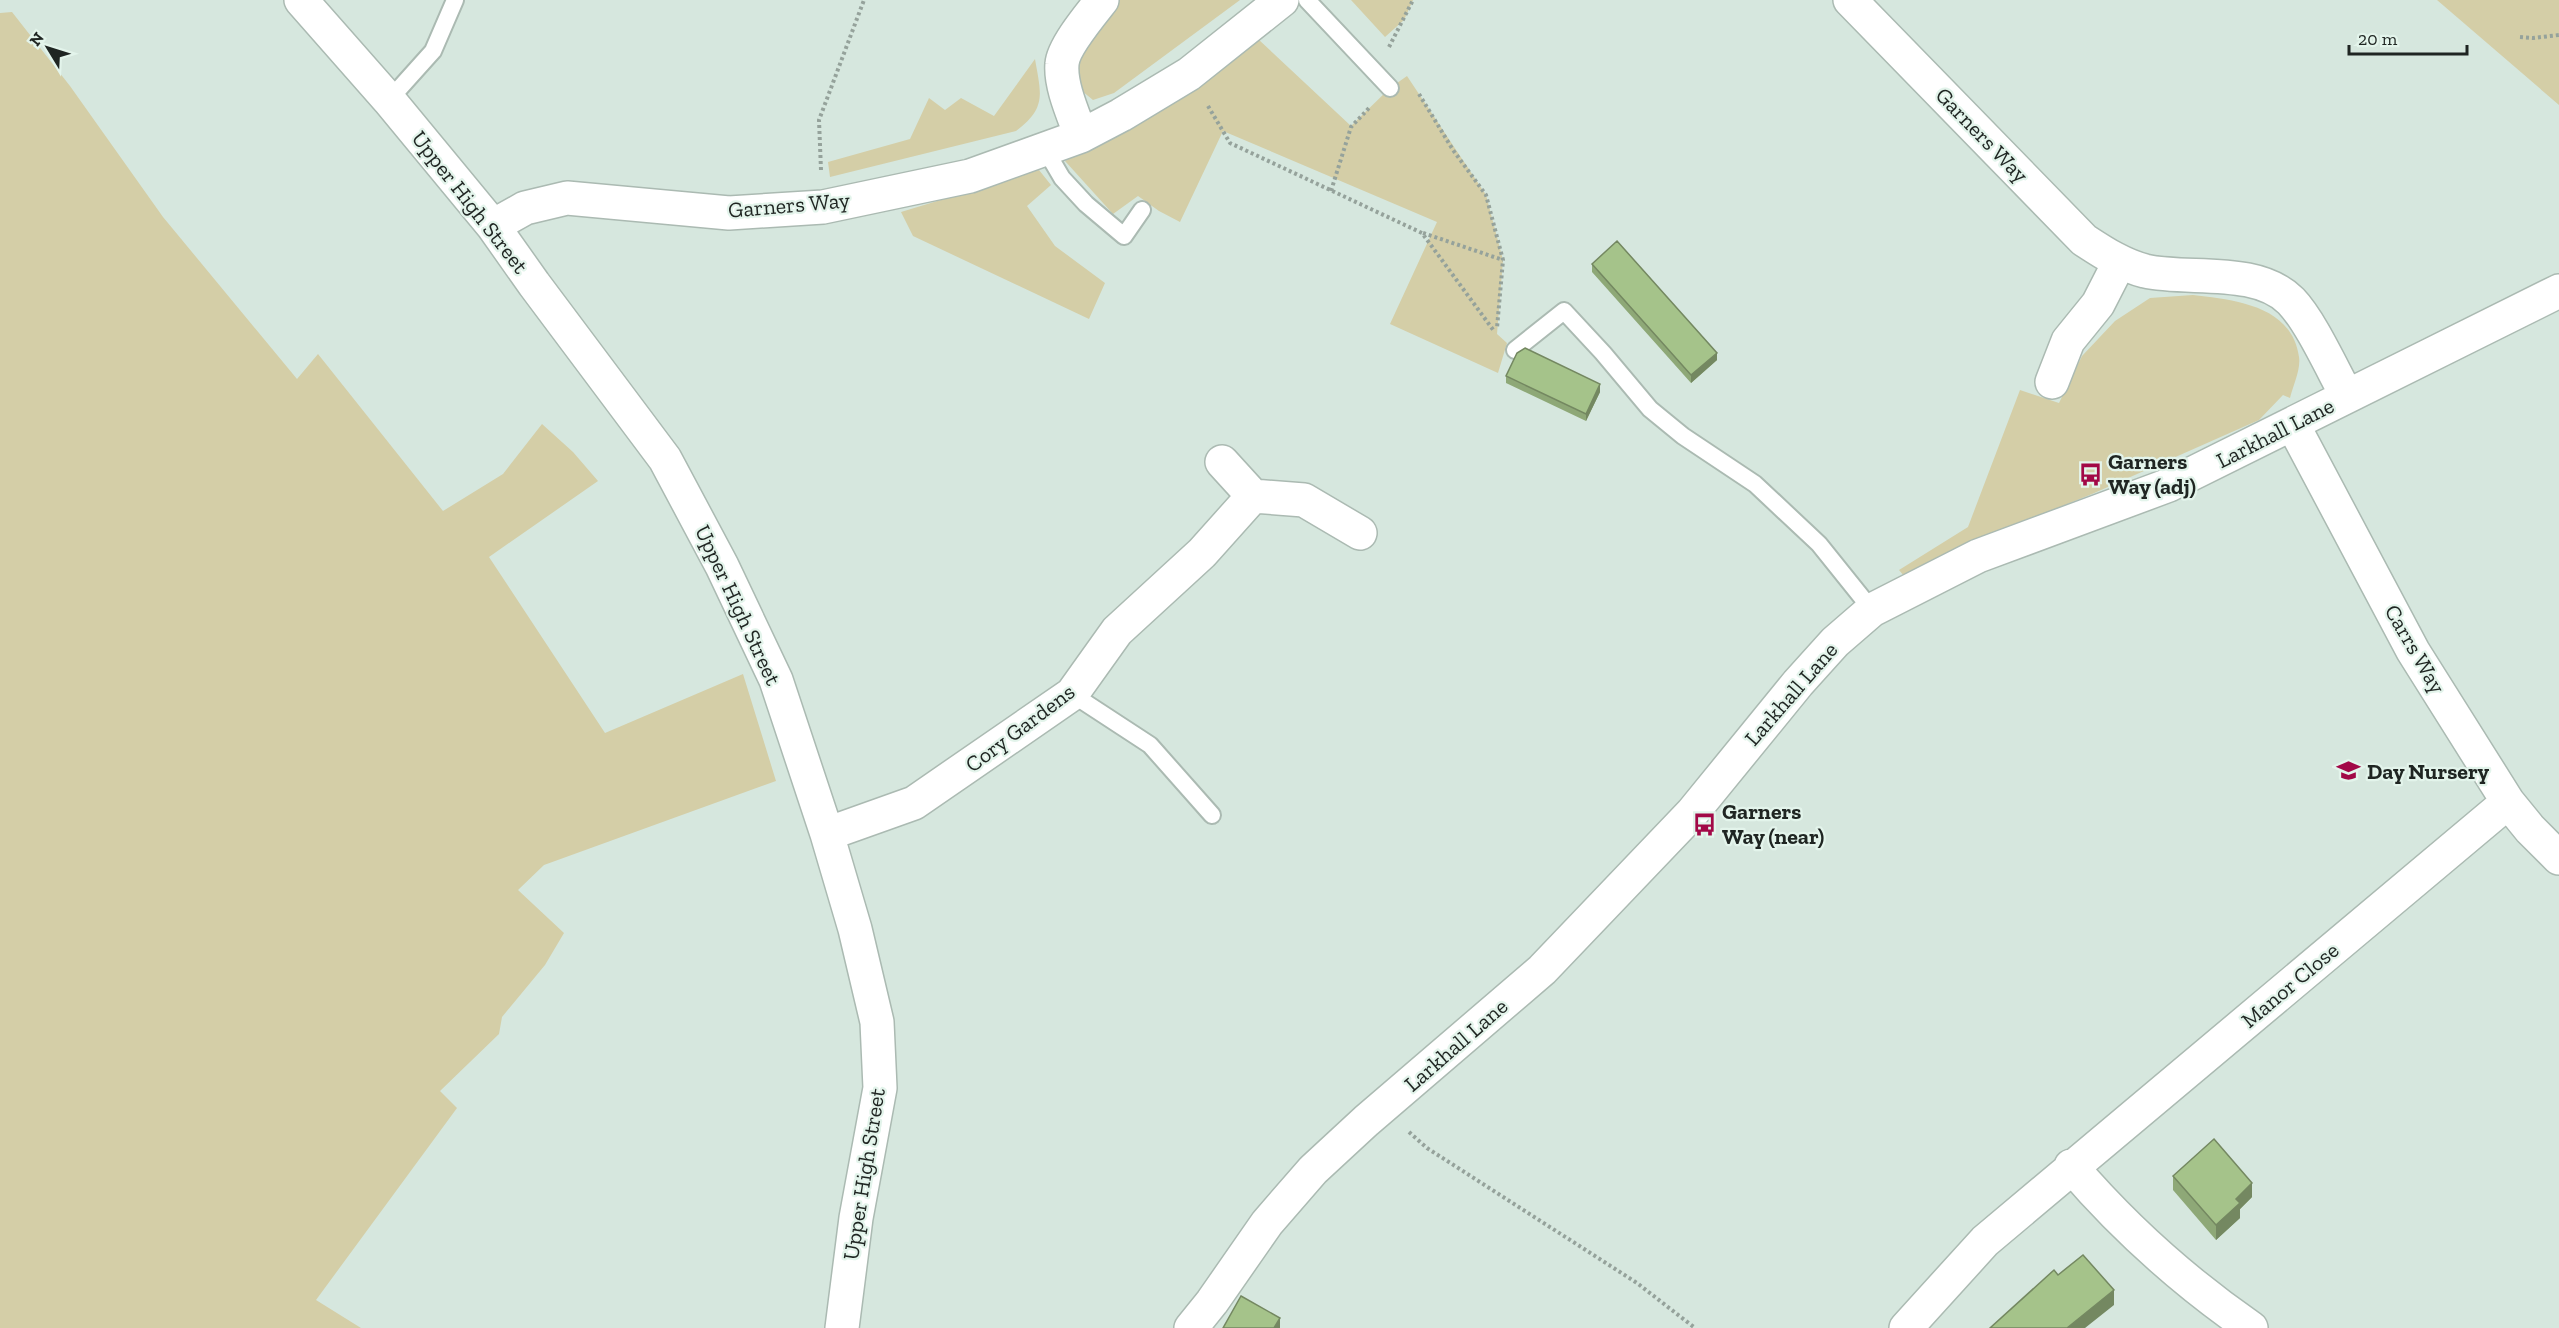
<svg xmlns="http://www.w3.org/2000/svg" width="2559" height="1328" viewBox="0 0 2559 1328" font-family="'Zilla Slab',serif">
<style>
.green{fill:#d4cea7}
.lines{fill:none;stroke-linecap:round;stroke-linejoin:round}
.service-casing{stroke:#abbab2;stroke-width:20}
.minor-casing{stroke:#abbab2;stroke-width:36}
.path{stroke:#95a29b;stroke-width:4;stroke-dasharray:3 3;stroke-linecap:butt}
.service{stroke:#fff;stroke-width:16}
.minor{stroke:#fff;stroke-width:33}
.wall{fill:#8ea877}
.shaded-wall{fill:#748861}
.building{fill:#a5c38a;stroke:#748861;stroke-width:1.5}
.labels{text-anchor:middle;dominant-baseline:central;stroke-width:4.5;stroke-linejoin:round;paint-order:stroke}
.street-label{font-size:22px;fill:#1f2522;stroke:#e3f4eb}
.poi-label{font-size:22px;font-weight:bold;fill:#1f2522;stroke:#e3f4eb;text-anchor:start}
</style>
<rect width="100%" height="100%" fill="#d6e7de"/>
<!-- green -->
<path class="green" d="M1113,0H1240L1114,93L1093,100L1071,82L1080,42Z
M1351,0H1413L1404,20L1385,37Z
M2437,0H2559V105Z
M12,12L70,86L163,217L297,379L318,354L443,511L503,474L542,424L573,452L598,481L489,557L605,733L743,674L776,781L544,865L518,890L564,933L545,965L502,1017L499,1034L440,1091L457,1108L316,1300L361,1328H0V13Z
M1258,39L1351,126L1390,88L1407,76L1486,195L1503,260L1497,334L1507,343L1498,373L1390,324L1437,222L1223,131L1180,222L1159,211L1138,196L1113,214L1065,161L1202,80Z
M1035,59C1041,94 1047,108 1016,131L830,177L828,162L910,139L929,98L945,110L961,98L994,116Z
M1039,170L1051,185L1027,206L1055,246L1105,283L1089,319L913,236L901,212Z
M2193,295C2234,300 2292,305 2299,357C2301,369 2293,386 2290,398L2283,395L2259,420L2092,494L1976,541L1904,576L1899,570L1968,527L2020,390L2059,403L2082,356L2115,321L2150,298Z"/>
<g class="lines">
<defs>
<path id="service" d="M1307,0L1390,88
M389,100L433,51L455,0
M1045,149L1062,178L1086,204L1124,236L1142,210
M1515,350L1564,311L1603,353L1650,409L1683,436L1755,484L1819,544L1872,610
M1072,694L1150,745L1212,815"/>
<path id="minor" d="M301,0L389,100L493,226L534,284L665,459L722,566L776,680L827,834L855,929L877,1022L880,1088L856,1218L842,1328
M1850,0L2084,240C2104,253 2122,265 2145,271C2189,281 2256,266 2291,301C2311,322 2332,369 2347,396
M1081,136C1074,116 1060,86 1062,64C1063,47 1091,14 1102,0
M493,226L525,208L567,198L729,213L823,207L970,176L1081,136L1121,115L1189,74L1282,0
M2052,382L2068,341L2098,304L2119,263
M2293,425L2413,651L2508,802L2530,829L2559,858
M1222,462L1253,496L1304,500L1360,533
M827,834L914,803L1072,694L1117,631L1202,553L1253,496
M2071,1166C2125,1229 2183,1281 2251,1328
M1191,1328L1212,1302L1267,1223L1313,1170L1366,1121L1542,970L1692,813L1798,683L1835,642L1872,610L1978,556L2169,485L2559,291
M1906,1328L1985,1241L2508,802"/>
</defs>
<!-- service casing -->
<use href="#service" class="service-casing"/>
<!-- minor casing -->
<use href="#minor" class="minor-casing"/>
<!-- path -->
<path class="path" d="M2520,37L2533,38L2559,35
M1389,47L1413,0
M1419,94L1453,150L1486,195L1503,260L1497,328
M1208,106L1230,143L1422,233L1494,331
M821,170L819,120L864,0
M1331,191L1351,127L1370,107
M1423,233L1503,260
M1409,1132L1427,1148L1637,1283L1695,1328"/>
<!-- service -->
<use href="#service" class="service"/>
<!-- minor -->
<use href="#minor" class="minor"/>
</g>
<!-- wall -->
<path class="wall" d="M1592,264L1717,360L1691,383L1592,272Z
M1506,376L1600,392L1586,421L1506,383Z
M2173,1176L2252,1197L2240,1209V1218L2216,1240L2173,1190Z"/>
<!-- shaded-wall -->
<path class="shaded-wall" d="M1717,353V360L1691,383V375Z
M1600,384V392L1586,421V414Z
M2252,1183V1197L2240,1209V1218L2216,1240V1225L2236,1199Z
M2114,1290V1305L2085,1328H2067Z
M1280,1318V1328H1274Z"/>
<!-- building -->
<path class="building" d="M1617,241L1717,353L1691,375L1592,264Z
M1525,348L1600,384L1586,414L1506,376L1517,353Z
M2214,1139L2252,1183L2236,1199L2240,1203L2216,1225L2173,1176Z
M2083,1255L2114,1290L2067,1328H1990L2054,1270L2058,1275Z
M1241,1296L1280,1318L1274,1328H1223Z"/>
<!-- icons -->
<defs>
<symbol id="bus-bare" viewBox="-9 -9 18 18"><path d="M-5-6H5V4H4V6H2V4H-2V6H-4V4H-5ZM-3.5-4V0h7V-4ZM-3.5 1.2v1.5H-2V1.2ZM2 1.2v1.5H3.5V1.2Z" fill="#a20847" stroke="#e3f4eb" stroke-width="2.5" paint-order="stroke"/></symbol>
<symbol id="school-bare" viewBox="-9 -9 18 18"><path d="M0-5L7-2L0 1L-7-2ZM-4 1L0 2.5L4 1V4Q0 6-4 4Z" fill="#a20847" stroke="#e3f4eb" stroke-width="2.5" paint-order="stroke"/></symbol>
</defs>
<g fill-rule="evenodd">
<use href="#bus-bare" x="2074" y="458" width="33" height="33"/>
<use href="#school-bare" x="2332" y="754" width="33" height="33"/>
<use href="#bus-bare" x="1688" y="808" width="33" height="33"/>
</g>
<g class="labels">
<!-- street labels -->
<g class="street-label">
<text transform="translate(1982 135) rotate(46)">Garners Way</text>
<text transform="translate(470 202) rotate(52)">Upper High Street</text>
<text transform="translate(789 205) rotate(-5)">Garners Way</text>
<text transform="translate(2275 433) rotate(-27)">Larkhall Lane</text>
<text transform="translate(738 605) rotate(65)">Upper High Street</text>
<text transform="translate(2415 649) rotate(60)">Carrs Way</text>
<text transform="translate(1791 694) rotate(-49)">Larkhall Lane</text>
<text transform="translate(1020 728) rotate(-37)">Cory Gardens</text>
<text transform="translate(2290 985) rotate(-40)">Manor Close</text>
<text transform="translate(1456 1045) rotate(-41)">Larkhall Lane</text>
<text transform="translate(864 1174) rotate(-81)">Upper High Street</text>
</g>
<!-- poi labels -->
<g class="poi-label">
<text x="2108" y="461">Garners<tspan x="2108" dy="25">Way (adj)</tspan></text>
<text x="2367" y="771">Day Nursery</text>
<text x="1722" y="811">Garners<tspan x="1722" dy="25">Way (near)</tspan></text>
</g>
</g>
<!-- north arrow -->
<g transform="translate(48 48) rotate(308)" stroke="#e3f4eb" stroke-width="4.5" paint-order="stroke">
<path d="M0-4.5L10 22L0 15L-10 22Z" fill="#1f2522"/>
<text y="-9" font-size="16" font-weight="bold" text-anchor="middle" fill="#1f2522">N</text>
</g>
<!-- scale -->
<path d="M2349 45v9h118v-9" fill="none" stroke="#1f2522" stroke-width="3"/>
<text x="2358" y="45" font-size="18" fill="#1f2522" stroke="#e3f4eb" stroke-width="4.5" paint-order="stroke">20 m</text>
</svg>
